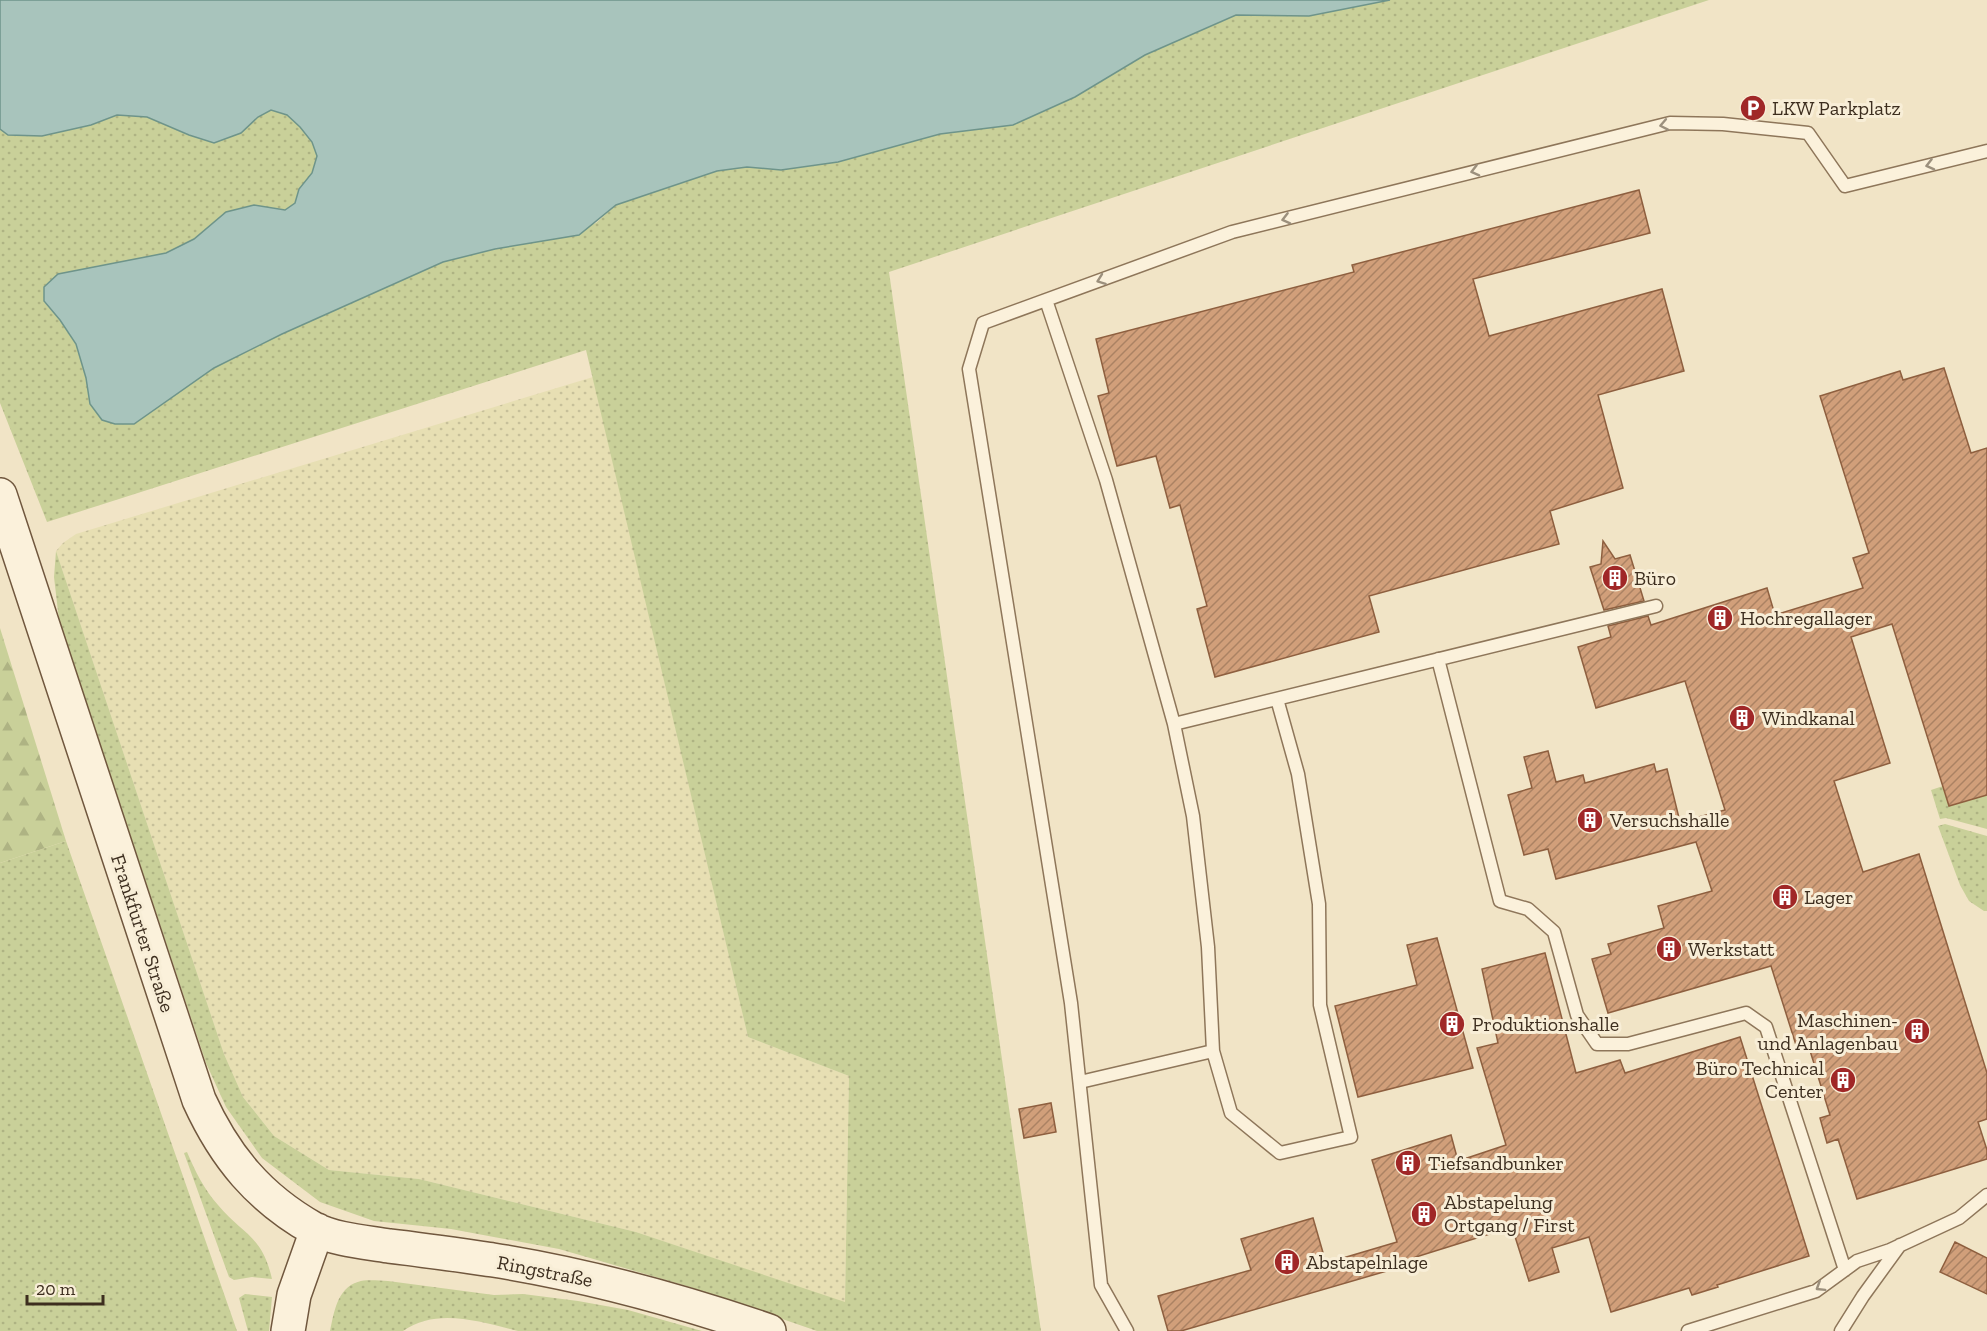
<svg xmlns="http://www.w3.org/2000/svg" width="1987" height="1331" font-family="'Zilla Slab',serif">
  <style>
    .farmland { fill: url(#farmland-dots) }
    .grass { fill: url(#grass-dots) }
    .forest { fill: url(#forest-firs) }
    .water { fill: #a8c4bc; stroke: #6e948a; stroke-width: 1.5 }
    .building { fill: url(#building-hatch); stroke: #8e5f3f; stroke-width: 1.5 }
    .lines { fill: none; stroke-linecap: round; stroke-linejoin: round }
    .lane-casing { stroke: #8e765a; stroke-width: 15 }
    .secondary-casing { stroke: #70573e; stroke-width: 36 }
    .lane { stroke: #fbf1db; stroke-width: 12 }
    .secondary { stroke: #fbf1db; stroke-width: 33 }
    .oneway { stroke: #9c907d }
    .labels { text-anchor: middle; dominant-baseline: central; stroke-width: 6; stroke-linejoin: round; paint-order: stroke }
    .poi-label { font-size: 20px; fill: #3d2e1f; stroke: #f8eed7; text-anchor: start }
    .street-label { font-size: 20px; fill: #3d2e1f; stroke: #f8eed7 }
  </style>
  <defs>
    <pattern id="farmland-dots" width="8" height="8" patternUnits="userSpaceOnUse" patternTransform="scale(1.5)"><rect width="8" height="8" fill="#e7dfb3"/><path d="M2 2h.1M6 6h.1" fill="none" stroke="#c7c09a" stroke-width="1.8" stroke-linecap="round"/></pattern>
    <pattern id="grass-dots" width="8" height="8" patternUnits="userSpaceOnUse" patternTransform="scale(1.5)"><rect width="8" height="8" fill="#c9d099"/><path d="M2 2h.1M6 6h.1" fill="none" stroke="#aeb383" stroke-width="1.8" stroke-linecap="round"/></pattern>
    <pattern id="forest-firs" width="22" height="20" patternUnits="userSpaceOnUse" patternTransform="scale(1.5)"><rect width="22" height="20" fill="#c9d099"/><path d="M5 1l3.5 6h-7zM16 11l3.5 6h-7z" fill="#aeb383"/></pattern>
    <pattern id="building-hatch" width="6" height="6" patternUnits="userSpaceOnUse" patternTransform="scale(1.5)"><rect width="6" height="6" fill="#d19f7a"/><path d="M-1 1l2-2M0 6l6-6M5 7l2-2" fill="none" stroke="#ab8263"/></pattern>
  </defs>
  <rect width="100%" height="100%" fill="#f1e4c6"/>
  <!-- farmland -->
  <path class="farmland" d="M593,377L748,1037L849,1076L845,1303L636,1232L419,1179L329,1170L274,1136L243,1097L224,1054L56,551L63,543L76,534Z"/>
  <!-- grass -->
  <path class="grass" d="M1390,0H1709L889,272L1041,1331H817L690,1287L559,1249L451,1229L374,1221L320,1202L262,1158L226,1107L206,1063L59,620L54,577L56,551L224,1054L243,1097L274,1136L329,1170L419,1179L636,1232L845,1302L849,1076L748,1037L586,350L47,522L0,403V129L8,135L42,136L91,125L117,115L147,117L189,135L241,133L258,117L271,110L287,115L300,127L312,142L317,156L312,173L299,189L295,203L285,210L254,205L226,212L194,239L166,253L130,261L96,266L44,302L60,320L76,344L86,378L91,404L102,420L134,424L214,368L282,334L443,262L596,223L616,205L717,171L747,167L781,170L838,162L940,134L1013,125L1075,97L1145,55L1236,15L1309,16Z
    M1943,786L1987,795V829L1946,818L1940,819L1931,790Z
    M1945,824L1987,836V911H1984L1969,901L1960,885L1938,826Z
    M66,841L237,1331H0V863Z
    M187,1152C195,1171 204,1189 218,1205C243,1235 262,1235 272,1279L252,1277L234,1280L229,1277L184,1153Z
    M388,1281L494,1295L523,1294L578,1301L628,1310L702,1331H518C481,1322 437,1307 403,1331H330C334,1313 337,1288 358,1282C366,1279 379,1281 388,1281Z
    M245,1294L272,1297L269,1331H248L239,1298Z"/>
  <!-- forest -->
  <path class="forest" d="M0,628L66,841L0,863Z"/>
  <!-- water -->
  <path class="water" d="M0,0H1390L1309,16L1236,15L1145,55L1075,97L1013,125L940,134L838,162L781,170L747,167L717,171L616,205L579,235L495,249L443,262L282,334L214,368L134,424H115L102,420L90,404L86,378L76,344L60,320L44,301V287L58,274L166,253L194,239L226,212L254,205L285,210L295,203L299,189L312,173L317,156L312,142L300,127L287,115L271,110L258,117L241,133L214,143L189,135L147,117L117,115L91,125L42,136L8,135L0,129Z"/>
  <!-- building -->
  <path class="building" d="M1639,190L1650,233L1473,279L1489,336L1662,289L1684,371L1598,395L1623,488L1550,511L1559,544L1369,596L1379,632L1215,677L1197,609L1207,606L1180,505L1170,508L1156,456L1117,466L1098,396L1109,393L1096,339L1354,272L1352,265Z
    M1944,368L1971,453L1987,448V795L1949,806L1892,624L1851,637L1890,763L1834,781L1863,872L1919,854L1987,1073V1119L1978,1122L1987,1150V1159L1857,1199L1838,1139L1827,1143L1820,1118L1830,1115L1807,1041L1796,1045L1771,966L1608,1013L1592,959L1611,954L1608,944L1664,928L1658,906L1712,891L1696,842L1556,879L1548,849L1524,855L1508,795L1532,788L1524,757L1548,751L1556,782L1583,775L1585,783L1654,764L1656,772L1667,769L1680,822L1725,810L1685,681L1596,708L1578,647L1611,637L1608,626L1648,616L1651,625L1767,588L1775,615L1863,588L1853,558L1869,553L1820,396L1900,371L1903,380Z
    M1603,541L1615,559L1630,555L1644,601L1604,610L1590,567L1601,564Z
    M1437,938L1473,1068L1358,1097L1335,1006L1417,985L1407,945Z
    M1545,953L1576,1073L1620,1060L1625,1073L1740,1037L1809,1256L1717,1285L1718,1287L1692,1295L1689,1288L1611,1312L1589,1237L1552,1248L1559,1272L1529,1281L1512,1227L1403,1261L1404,1266L1181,1331H1168L1158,1296L1251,1270L1241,1239L1313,1218L1326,1263L1397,1242L1372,1160L1451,1135L1458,1161L1506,1145L1477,1048L1498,1043L1482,969Z
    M1051,1103L1056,1132L1024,1138L1019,1109Z
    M1955,1242L1987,1258V1294L1940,1272Z"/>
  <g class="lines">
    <!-- lane casing -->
    <g class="lane-casing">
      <path id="lane" d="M1046,300L1106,480L1174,724L1656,606
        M1438,659L1500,901L1528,909L1554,932L1577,1015L1597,1044H1628L1746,1013L1766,1027L1845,1270
        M1174,724L1193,816L1208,947L1213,1051L1231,1113L1280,1153L1351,1137L1320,1005L1319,904L1298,774L1277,699
        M1080,1082L1213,1051
        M1127,1331L1101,1285L1071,1003L969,369L983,323L1232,232L1670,123L1723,124L1808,133L1845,186L1987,151
        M1688,1331L1816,1291L1857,1261L1890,1250L1959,1218L1987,1195
        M1841,1331L1863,1296L1900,1245"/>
    </g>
    <!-- secondary casing -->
    <g class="secondary-casing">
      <path id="secondary" d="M0,495L199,1100C225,1157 259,1198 314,1229C336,1240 365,1242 389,1246C424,1250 458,1255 493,1260C587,1275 679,1300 769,1331
        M288,1331L294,1295L317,1230"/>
    </g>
    <!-- lane -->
    <use href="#lane" class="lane"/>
    <!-- secondary -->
    <use href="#secondary" class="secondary"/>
  </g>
  <!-- one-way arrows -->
  <defs><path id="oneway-chevron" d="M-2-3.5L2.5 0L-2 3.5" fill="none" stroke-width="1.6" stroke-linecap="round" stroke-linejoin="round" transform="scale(1.5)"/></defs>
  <g class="oneway">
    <use href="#oneway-chevron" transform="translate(1664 125) rotate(169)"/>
    <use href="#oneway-chevron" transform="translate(1930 165) rotate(166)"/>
    <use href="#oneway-chevron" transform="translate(1475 171) rotate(166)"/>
    <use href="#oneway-chevron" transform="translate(1286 219) rotate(166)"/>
    <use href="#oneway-chevron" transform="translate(1101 280) rotate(160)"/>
    <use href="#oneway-chevron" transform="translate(1820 1287) rotate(148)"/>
  </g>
  <!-- icons -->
  <defs>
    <g id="parking-disc" transform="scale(1.35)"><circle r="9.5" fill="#a02727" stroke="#f8eed7"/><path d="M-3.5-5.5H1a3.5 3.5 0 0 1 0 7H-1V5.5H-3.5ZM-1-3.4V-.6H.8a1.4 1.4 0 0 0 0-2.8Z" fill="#fff"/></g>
    <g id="building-disc" transform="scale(1.35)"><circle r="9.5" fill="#a02727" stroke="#f8eed7"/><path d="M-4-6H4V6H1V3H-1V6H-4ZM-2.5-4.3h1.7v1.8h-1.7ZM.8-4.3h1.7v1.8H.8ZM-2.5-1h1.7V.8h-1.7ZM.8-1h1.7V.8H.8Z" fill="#fff"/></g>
  </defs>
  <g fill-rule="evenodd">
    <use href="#parking-disc" x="1753" y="108"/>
    <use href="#building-disc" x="1615" y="578"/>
    <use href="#building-disc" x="1720" y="618"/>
    <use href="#building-disc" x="1742" y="718"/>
    <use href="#building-disc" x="1590" y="820"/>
    <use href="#building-disc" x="1785" y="897"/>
    <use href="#building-disc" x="1669" y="949"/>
    <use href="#building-disc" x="1452" y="1024"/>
    <use href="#building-disc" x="1917" y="1031"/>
    <use href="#building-disc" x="1843" y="1080"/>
    <use href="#building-disc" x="1408" y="1163"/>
    <use href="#building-disc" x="1424" y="1214"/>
    <use href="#building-disc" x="1287" y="1262"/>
  </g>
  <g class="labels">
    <!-- poi labels -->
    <g class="poi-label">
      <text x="1772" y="108">LKW Parkplatz</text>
      <text x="1634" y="578">Büro</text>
      <text x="1740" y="618">Hochregallager</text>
      <text x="1762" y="718">Windkanal</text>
      <text x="1610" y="820">Versuchshalle</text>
      <text x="1804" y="897">Lager</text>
      <text x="1688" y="949">Werkstatt</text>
      <text x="1898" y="1020" text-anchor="end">Maschinen-<tspan x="1898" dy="23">und Anlagenbau</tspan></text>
      <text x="1472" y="1024">Produktionshalle</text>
      <text x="1824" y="1068" text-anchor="end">Büro Technical<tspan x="1824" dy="23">Center</tspan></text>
      <text x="1428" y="1163">Tiefsandbunker</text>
      <text x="1444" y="1202">Abstapelung<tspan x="1444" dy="23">Ortgang / First</tspan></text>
      <text x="1306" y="1262">Abstapelnlage</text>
    </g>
    <!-- street labels -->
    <g class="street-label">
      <text transform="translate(143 933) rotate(72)">Frankfurter Straße</text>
      <text transform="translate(545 1271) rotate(11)">Ringstraße</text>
    </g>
  </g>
  <!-- scale -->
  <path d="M27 1295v9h76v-9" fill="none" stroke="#3d2e1f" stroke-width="3"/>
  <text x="36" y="1295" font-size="18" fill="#3d2e1f" stroke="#f8eed7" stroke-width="4.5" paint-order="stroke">20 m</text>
</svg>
